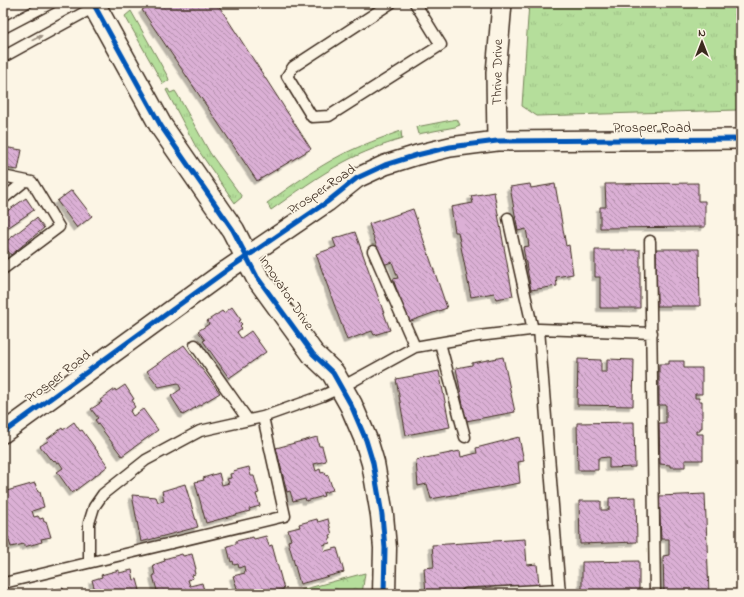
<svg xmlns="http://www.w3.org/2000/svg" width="744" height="597" font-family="'Indie Flower',sans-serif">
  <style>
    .grass { fill: url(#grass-tufts); stroke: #78845c }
    .forest { fill: url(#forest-crowns); stroke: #78845c }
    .building { fill: url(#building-back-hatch); stroke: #3b2a1e; filter: url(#shadow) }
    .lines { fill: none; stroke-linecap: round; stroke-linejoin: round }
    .service-casing { stroke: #3b2a1e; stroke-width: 13 }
    .minor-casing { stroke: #3b2a1e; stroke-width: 22 }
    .tertiary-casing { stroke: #3b2a1e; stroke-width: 25 }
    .service { stroke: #fcf5e5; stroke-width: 10 }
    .minor { stroke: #fcf5e5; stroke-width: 19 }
    .tertiary { stroke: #fcf5e5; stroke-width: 22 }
    .cycleway-casing { stroke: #fcf5e5; stroke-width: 8 }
    .cycleway { stroke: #0057b8; stroke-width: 5 }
    .oneway { fill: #9c9082 }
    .labels { text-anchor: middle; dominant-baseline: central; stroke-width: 3.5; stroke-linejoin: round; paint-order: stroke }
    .street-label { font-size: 14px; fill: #3b2a1e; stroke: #fcf5e5 }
  </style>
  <defs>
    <pattern id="grass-tufts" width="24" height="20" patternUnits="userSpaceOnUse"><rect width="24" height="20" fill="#b5de9b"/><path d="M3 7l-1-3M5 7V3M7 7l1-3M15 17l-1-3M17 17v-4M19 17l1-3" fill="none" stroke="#9dbf85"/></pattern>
    <pattern id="forest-crowns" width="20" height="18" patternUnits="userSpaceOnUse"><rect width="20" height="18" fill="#b5de9b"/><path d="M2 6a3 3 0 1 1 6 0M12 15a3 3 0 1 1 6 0" fill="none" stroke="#9dbf85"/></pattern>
    <pattern id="building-back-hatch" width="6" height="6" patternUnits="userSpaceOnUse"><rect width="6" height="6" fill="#dbb0d5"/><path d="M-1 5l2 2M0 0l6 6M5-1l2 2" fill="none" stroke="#b38fac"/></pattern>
    <filter id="shadow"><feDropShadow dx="-3.5" dy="3.5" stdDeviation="0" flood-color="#0004"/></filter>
  </defs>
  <rect width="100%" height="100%" fill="#fcf5e5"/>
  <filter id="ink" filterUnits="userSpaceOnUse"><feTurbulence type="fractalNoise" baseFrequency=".025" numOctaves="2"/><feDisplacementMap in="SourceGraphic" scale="8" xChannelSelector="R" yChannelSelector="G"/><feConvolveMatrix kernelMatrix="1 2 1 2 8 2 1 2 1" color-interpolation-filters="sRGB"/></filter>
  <g filter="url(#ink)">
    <!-- grass -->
    <path class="grass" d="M529,3H741V108L737,110L537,116L522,106Z
      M131,11L168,77L169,80L163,84L125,16Z
      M168,89L170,93L175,91L177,94L210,153L242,197L235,203L196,147L166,90Z
      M457,119L460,125L455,127L418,134L416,127Z
      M401,131L402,139C382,145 363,152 344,162C318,176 295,193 271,210L267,203C291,186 316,168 343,154C362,145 381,138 401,131Z"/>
    <!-- forest -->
    <path class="forest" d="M365,573L362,594H286Z"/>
    <!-- building -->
    <path class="building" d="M153,3H217L311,149L257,181L142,10Z
      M3,147L22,150L18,170L3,168Z
      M698,183V201H705V227L600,228V207H606L605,184Z
      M530,184L531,188L555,184L566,246L569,245L573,274L556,277L557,286L531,290L523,247L529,246L526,229L518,231L510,187Z
      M72,190L92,216L77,228L57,201Z
      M494,192L513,296L496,299L494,293L471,297L458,232H455L451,207L473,203L471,196Z
      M26,198L34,210L3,231V214Z
      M413,209L447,308L408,322L393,279L398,278L392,262L383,265L369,224Z
      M36,218L44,228L11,255L3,244Z
      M355,232L390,330L374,335L372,331L347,340L316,254L336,247L333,239Z
      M656,249H699L700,306H657Z
      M595,250H640V308H600V277H595Z
      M232,307L241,320L239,321L242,324L240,326L242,328L237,332L241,338L251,331L266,352L229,378L203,341L205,340L198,331L209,324L207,321L222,311L224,313Z
      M184,345L220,393L183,415L171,396L181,389L178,383L159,387L147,371Z
      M503,357L515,412L466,421L456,368L472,365V363Z
      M578,359L601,360V372H607V359L634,360L633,406L577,405Z
      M669,361H684V368H702V394H695V398H699V401H702V428H700V431H696V434H703V460H685V467H670V465L660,464L659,423H666V405H659V364H669Z
      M439,371L450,427L406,435L396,379Z
      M125,385L134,399L132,400L134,403L133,404L135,407L130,411L133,416L143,409L158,430L122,456L95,420L98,418L91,409L102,402L100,400L115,389L116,391Z
      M74,422L80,431L82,430L108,466L72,493L57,472L63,468L59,462L57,463L55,460L54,461L51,458L50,459L40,446L48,441L47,439L62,428L63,430Z
      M634,422L635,467L609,468V457L598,458V470H578L577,423Z
      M317,437L319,446H322L326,461L314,464L316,471L320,469L321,473L325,472L326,476L328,475L333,490L323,493L324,496L306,501L305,498L293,501L290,491L287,492L276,448Z
      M519,437L524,461L518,462L520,483L431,499L427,484L418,486L416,460L460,451L461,457L477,453L476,448Z
      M249,467L251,476H254L259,493L256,494L260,506L249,509L250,511L206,523L195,482L204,480L203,478L219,473L222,485L229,483L227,479L231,478L230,474L234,473L233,471Z
      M35,483L38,492H40L44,507L32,511L34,517L38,516L40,519L43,518L44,522L46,521L51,537L41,539L42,542L24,547V544L11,547L8,537L6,538L3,528V492Z
      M185,484L198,527L141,542L132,495L156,497L158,502L164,501L162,491Z
      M705,494L709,594H664L663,556L669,555V539H661L659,496Z
      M636,497L637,542L580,544L579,501H601V510H609V498Z
      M317,519L318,522L328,519L332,535H330L331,539H329L330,543L323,545L325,551L337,548L344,572L300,584L288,541L291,540L288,530L300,527L299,524Z
      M266,536L269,546L272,545L284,589L264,594H241L240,591H238L233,576L245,573L244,566L239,568L238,564L234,565L233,561L231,562L227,546L236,544V541L253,537L254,539Z
      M525,539L527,565L537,564L539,585L426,593L424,568L434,567L432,545Z
      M182,554L183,556L192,554L196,569L194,570L195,574L192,575L193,578L188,580L190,586L202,583L205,594H158L153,576L155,575L153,565L165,561L164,559Z
      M639,561V594H582V562Z
      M119,570V573L132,570L134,580L137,579L141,594H96L92,580L102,577L101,575Z
      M53,588V590L63,588L65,594H35V593Z"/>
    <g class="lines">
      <!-- service casing -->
      <g class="service-casing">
        <path id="service" d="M391,3L293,67L287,76L312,117L329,116L441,45L415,3
          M3,28L51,3
          M3,57L96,6
          M3,176L32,182L59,227L3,269
          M3,199L25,181
          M508,218L533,330
          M650,241L655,594
          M373,251L415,347
          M539,329L560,594
          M440,343L465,437
          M195,345L248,420
          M89,562V523L94,507L103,494L146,460L200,431L263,417
          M8,582L285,516L263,417L322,396L342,387L415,347L478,336L539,329L652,333
          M466,594L560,589"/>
      </g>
      <!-- minor casing -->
      <g class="minor-casing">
        <path id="minor" d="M497,141L496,73L502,3
          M3,433L227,270L327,202L357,178L385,165L417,155L450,147L497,141L741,139"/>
      </g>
      <!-- tertiary casing -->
      <g class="tertiary-casing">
        <path id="tertiary" d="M93,3L161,126L233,230L257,277L313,354L333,373L351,405L366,440L373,463L382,515L385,548L384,594"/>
      </g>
      <!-- service -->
      <use href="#service" class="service"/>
      <!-- minor -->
      <use href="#minor" class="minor"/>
      <!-- tertiary -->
      <use href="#tertiary" class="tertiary"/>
      <!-- cycleway casing -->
      <g class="cycleway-casing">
        <path id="cycleway" d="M93,3L161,126L233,230L257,277L313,354L333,373L351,405L366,440L373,463L382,515L385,548L384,594
          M3,433L227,270L327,202L357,178L385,165L417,155L450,147L497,141L741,139"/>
      </g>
      <!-- cycleway -->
      <use href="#cycleway" class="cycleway"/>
    </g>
    <!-- one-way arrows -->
    <defs><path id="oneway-solid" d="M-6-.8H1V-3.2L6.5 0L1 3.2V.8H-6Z"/></defs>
    <use class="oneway" href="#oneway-solid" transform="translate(37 38) rotate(-28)"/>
  </g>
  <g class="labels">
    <!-- street labels -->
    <g class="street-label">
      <text transform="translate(498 72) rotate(-89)">Thrive Drive</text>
      <text x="652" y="128">Prosper Road</text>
      <text transform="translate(322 190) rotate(-34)">Prosper Road</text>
      <text transform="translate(286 293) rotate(56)">Innovator Drive</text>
      <text transform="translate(58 377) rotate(-37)">Prosper Road</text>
    </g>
  </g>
  <!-- margin -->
  <rect width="744" height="597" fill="none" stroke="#fcf5e5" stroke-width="16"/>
  <rect x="8" y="8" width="728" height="581" fill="none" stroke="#3b2a1e" stroke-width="1.5" filter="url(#ink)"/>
  <!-- north arrow -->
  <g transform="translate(702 42)" stroke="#fcf5e5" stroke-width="3" paint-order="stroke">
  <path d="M0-3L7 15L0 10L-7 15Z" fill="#3b2a1e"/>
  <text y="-6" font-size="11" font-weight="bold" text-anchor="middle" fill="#3b2a1e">N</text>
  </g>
</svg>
